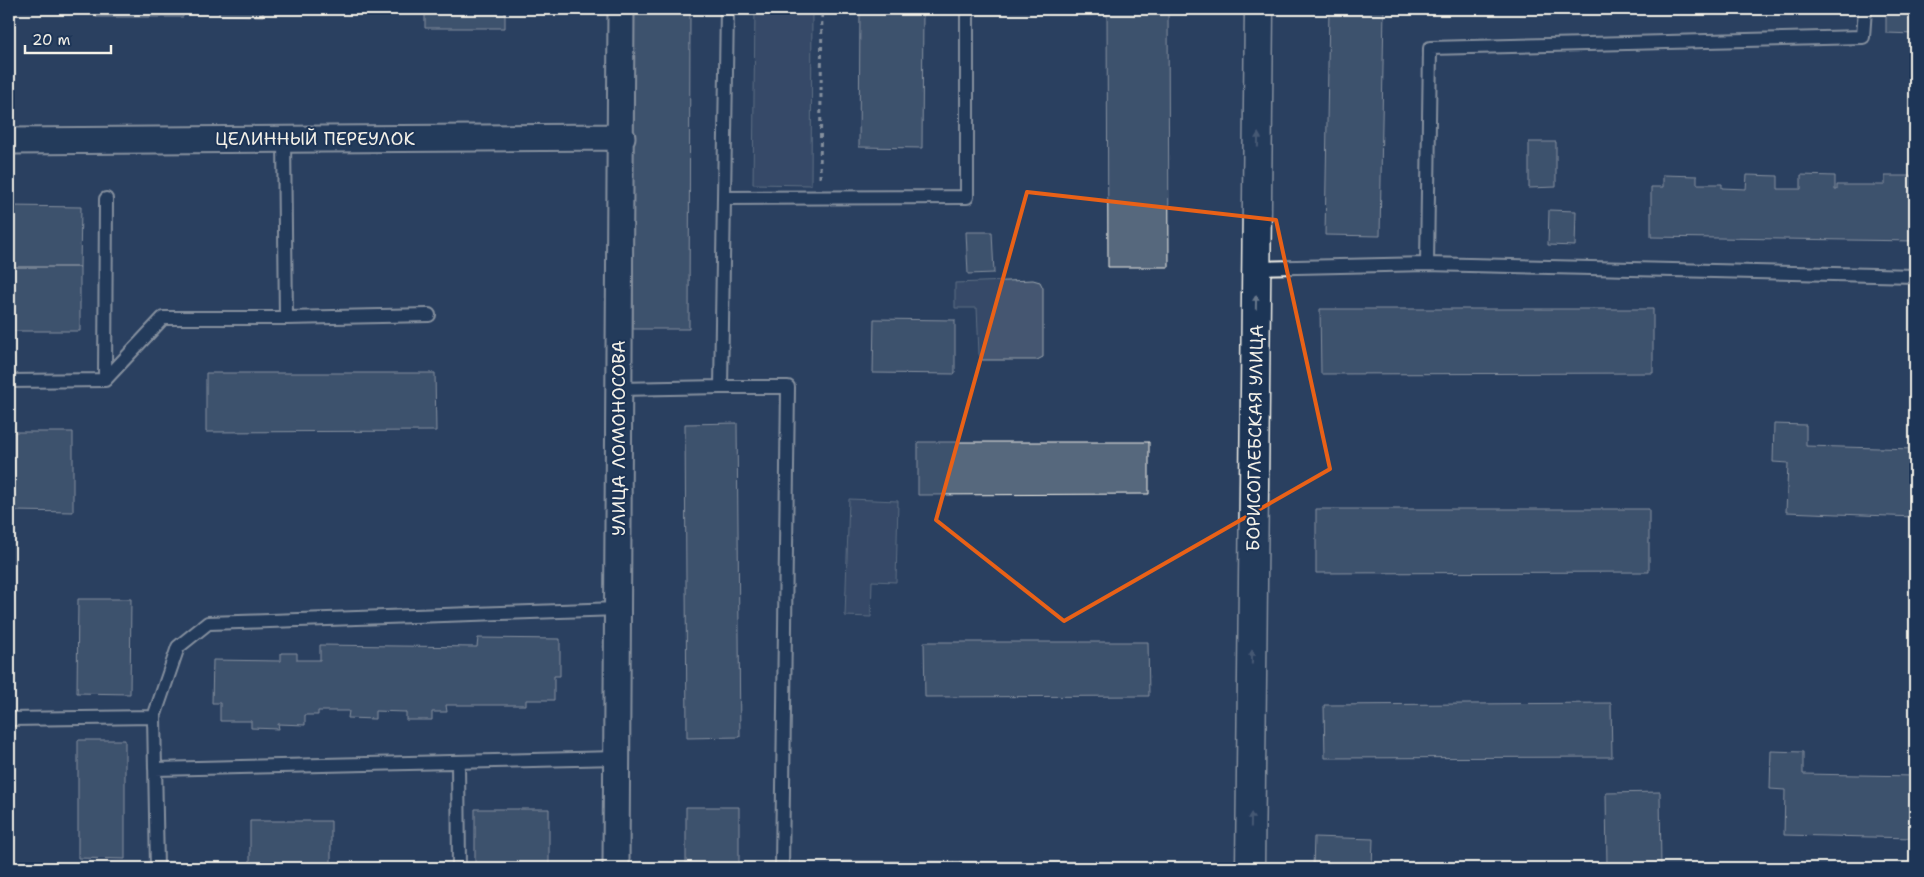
<svg xmlns="http://www.w3.org/2000/svg" width="1924" height="877" font-family="'Shantell Sans',sans-serif">
  <style>
    .green { fill: #445771; stroke: #9ca4ac }
    .building { fill: #56677d; stroke: #f4f1e8 }
    .lines { fill: none; stroke-linecap: round; stroke-linejoin: round }
    .lane-casing { stroke: #f4f1e8; stroke-width: 16 }
    .street-casing { stroke: #f4f1e8; stroke-width: 29 }
    .secondary-casing { stroke: #f4f1e8; stroke-width: 31 }
    .path { stroke: #f4f1e8; stroke-width: 3; stroke-dasharray: 4 4; stroke-linecap: butt }
    .lane { stroke: #1d3557; stroke-width: 12 }
    .street { stroke: #1d3557; stroke-width: 25 }
    .secondary { stroke: #1d3557; stroke-width: 28 }
    .oneway { fill: #68778a }
    .marked { fill: none; stroke: #e96117; stroke-width: 4; stroke-linejoin: round }
    .labels { text-anchor: middle; dominant-baseline: central; stroke-width: 4; stroke-linejoin: round; paint-order: stroke }
    .street-label { font-size: 18px; fill: #f4f1e8; stroke: #1d3557 }
  </style>
  <rect width="100%" height="100%" fill="#2a4060"/>
  <filter id="ink" filterUnits="userSpaceOnUse"><feTurbulence type="fractalNoise" baseFrequency=".02" numOctaves="2"/><feDisplacementMap in="SourceGraphic" scale="10" xChannelSelector="R" yChannelSelector="G"/><feConvolveMatrix kernelMatrix="1 2 1 2 8 2 1 2 1" color-interpolation-filters="sRGB"/></filter>
  <g filter="url(#ink)">
    <!-- green -->
    <path class="green" d="M755,9H812L811,185L753,184Z
      M1033,280L1040,282L1043,288V357L1037,360H982L979,354L977,308H955V283Z
      M849,499L898,501L896,582L872,581L871,617L845,616Z"/>
    <!-- building -->
    <path class="building" d="M97,9H183V17H96Z
      M219,9H263V16L219,15Z
      M425,9H505V28H425Z
      M634,9H690L689,329H633Z
      M860,9H923L922,148L859,147Z
      M1107,9H1168L1169,267H1108Z
      M1329,9H1384L1380,236L1325,235Z
      M1886,9H1915V34L1886,33Z
      M1529,142H1556V187L1529,188Z
      M1663,175L1697,176V184H1722V188L1746,189L1747,175L1778,176V189H1801V175L1835,176V190H1837V185H1885V176H1915V241L1651,237V187H1663Z
      M10,206L81,207L80,267H9Z
      M1549,210L1576,211L1575,246L1548,245Z
      M966,232H992L994,273L968,274Z
      M9,267H80V331H9Z
      M1320,309H1653V373L1321,374Z
      M874,319L955,320V374L873,373Z
      M206,373H435L436,431L206,432Z
      M737,423L740,737L687,738L685,424Z
      M1774,424L1806,425V446L1915,449V517L1786,512L1788,463L1773,462Z
      M14,432H73V512L14,511Z
      M918,442H1149V494L918,495Z
      M1316,509H1649V572L1316,573Z
      M78,599H131L130,694L77,693Z
      M478,638L560,639V676H554V700H526V705H446L447,712H432V720H406V712L375,711V719L348,718L349,711H318V715H305V725L278,724L279,729L251,728V721H220V703H212L213,660L281,661V653H297V660H320V645L477,647Z
      M924,642H1148L1149,696L925,697Z
      M1611,703L1612,757L1325,758L1324,705Z
      M78,740H125V859L78,858Z
      M1771,751L1803,752V774L1915,776V838L1784,835L1785,790L1770,789Z
      M1660,792L1661,868H1607L1606,793Z
      M686,807H739V868H686Z
      M475,809H549V868H475Z
      M250,821H331V868H250Z
      M1314,837L1373,839L1372,868H1313Z
      M842,861L1156,862V868H842Z"/>
    <g class="lines">
      <!-- lane casing -->
      <g class="lane-casing">
        <path id="lane" d="M284,139L286,318L429,315
          M724,198L967,197V9
          M1427,264L1430,48L1863,37L1865,9
          M1257,268L1427,264L1915,276
          M105,380L106,199
          M9,381L105,380L163,318H286
          M721,387H788L782,868
          M619,389L721,387L727,9
          M9,719L154,717V724
          M617,758L155,769L154,717L178,647L208,623L618,609
          M155,762L157,868
          M458,762L459,868"/>
      </g>
      <!-- street casing -->
      <g class="street-casing">
        <path id="street" d="M9,141L622,137
          M616,868L621,9"/>
      </g>
      <!-- secondary casing -->
      <g class="secondary-casing">
        <path id="secondary" d="M1250,868L1259,9"/>
      </g>
      <!-- path -->
      <path class="path" d="M820,178L822,9"/>
      <!-- lane -->
      <use href="#lane" class="lane"/>
      <!-- street -->
      <use href="#street" class="street"/>
      <!-- secondary -->
      <use href="#secondary" class="secondary"/>
    </g>
    <!-- one-way arrows -->
    <defs><path id="oneway-solid" d="M-6-.8H1V-3.2L6.5 0L1 3.2V.8H-6Z" transform="scale(1.25)"/></defs>
    <g class="oneway">
      <use href="#oneway-solid" transform="translate(1258 140) rotate(-89)"/>
      <use href="#oneway-solid" transform="translate(1256 302) rotate(-89)"/>
      <use href="#oneway-solid" transform="translate(1252 657) rotate(-89)"/>
      <use href="#oneway-solid" transform="translate(1251 820) rotate(-89)"/>
    </g>
  </g>
  <!-- marked area -->
  <path d="M0 0H1924V877H0ZM1027,192L1276,220L1330,469L1064,621L936,520Z" fill="#2a4060" fill-opacity=".55" fill-rule="evenodd"/>
  <path class="marked" d="M1027,192L1276,220L1330,469L1064,621L936,520Z"/>
  <g class="labels">
    <!-- street labels -->
    <g class="street-label">
      <text x="315" y="139">ЦЕЛИННЫЙ ПЕРЕУЛОК</text>
      <text transform="translate(619 438) rotate(-90)">УЛИЦА ЛОМОНОСОВА</text>
      <text transform="translate(1255 438) rotate(-89)">БОРИСОГЛЕБСКАЯ УЛИЦА</text>
    </g>
  </g>
  <!-- margin -->
  <rect width="1924" height="877" fill="none" stroke="#1d3557" stroke-width="30"/>
  <rect x="15" y="15" width="1894" height="847" fill="none" stroke="#f4f1e8" stroke-width="2" filter="url(#ink)"/>
  <!-- scale -->
  <path d="M25 45v8h86v-8" fill="none" stroke="#f4f1e8" stroke-width="2.5"/>
  <text x="32" y="45" font-size="15" fill="#f4f1e8" stroke="#1d3557" stroke-width="4" paint-order="stroke">20 m</text>
</svg>
